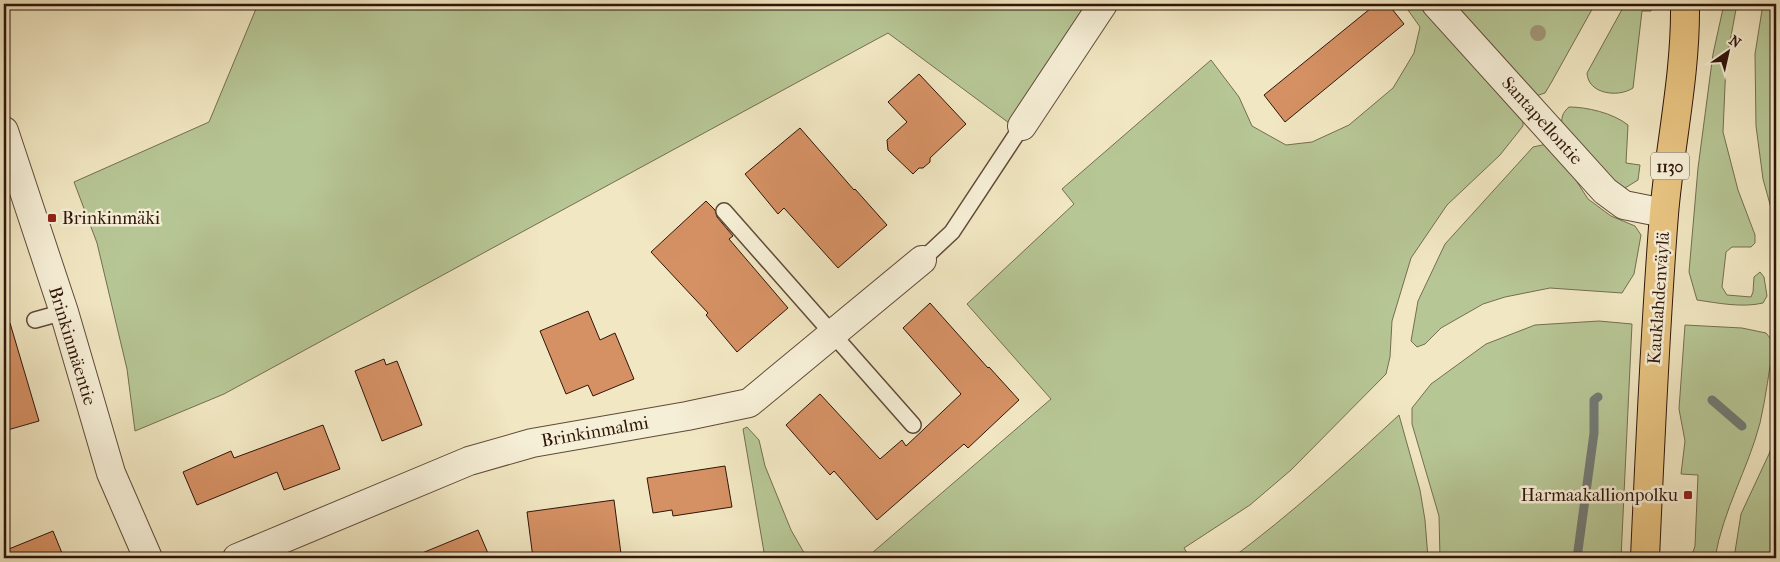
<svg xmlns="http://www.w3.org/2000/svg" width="1780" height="562" font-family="'IM FELL French Canon',serif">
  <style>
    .green { fill: #b7c695; stroke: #746e50 }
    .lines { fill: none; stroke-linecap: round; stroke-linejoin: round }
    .stream { stroke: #727a75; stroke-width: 9 }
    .building { fill: #d59164; stroke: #30150a }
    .service-casing { stroke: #604a38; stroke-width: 18 }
    .minor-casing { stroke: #604a38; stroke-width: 30 }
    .tertiary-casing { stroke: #604a38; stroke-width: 30 }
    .primary-casing { stroke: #30150a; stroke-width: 30 }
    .service { stroke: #f6efd7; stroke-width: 15 }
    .minor { stroke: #f6efd7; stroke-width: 28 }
    .tertiary { stroke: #f6efd7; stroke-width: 28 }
    .primary { stroke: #e8c481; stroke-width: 28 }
    .tree { fill: #a19678 }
    .poi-dot { fill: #8f2418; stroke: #f6efd7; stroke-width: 2 }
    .labels { text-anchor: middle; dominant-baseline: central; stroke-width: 5; stroke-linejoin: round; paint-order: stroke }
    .shield { fill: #f6efd7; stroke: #6b5648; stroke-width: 1 }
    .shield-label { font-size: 16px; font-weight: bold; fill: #30150a }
    .street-label { font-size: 18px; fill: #30150a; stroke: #f6efd7 }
    .poi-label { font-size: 18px; fill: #30150a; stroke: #f6efd7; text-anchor: start }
  </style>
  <rect width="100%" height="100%" fill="#f1e7c2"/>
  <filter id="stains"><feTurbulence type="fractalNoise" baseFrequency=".004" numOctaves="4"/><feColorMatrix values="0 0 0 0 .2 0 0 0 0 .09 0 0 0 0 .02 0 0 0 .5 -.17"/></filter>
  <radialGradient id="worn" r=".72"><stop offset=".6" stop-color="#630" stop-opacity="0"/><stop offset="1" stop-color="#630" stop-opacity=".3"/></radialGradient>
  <!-- green -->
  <path class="green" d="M258,4H1094L1009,123L888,33L224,394L135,431L127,369L97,243L74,182L209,122Z
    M1443,4H1595L1551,83L1545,93L1536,96Z
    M1625,4H1652L1651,11H1642L1633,88C1618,98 1588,94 1587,73Z
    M1724,4H1737L1726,63L1723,132L1738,190L1755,235V243L1751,247H1732L1726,252L1722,287L1727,295L1751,297L1753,292L1754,277L1760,272L1764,277L1767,296L1763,303C1742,308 1718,303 1697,300L1689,272L1698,168L1713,54Z
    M1763,4H1776V226L1763,179L1756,126L1755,54Z
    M1421,7L1438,19L1523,114V126L1500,155L1447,205L1411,258L1392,321L1390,357L1386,374L1291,470L1250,505L1184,548L1190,558H830L872,553L1051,399L967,304L1074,204L1062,189L1211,60L1239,97L1252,126L1286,145L1312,142L1349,125L1393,88L1414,53L1420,27L1408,10Z
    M1569,107C1587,107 1613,113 1628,125L1626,163L1640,165L1638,180L1625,188L1614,186L1562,127C1561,118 1562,113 1569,107Z
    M1547,144L1570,171L1588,199L1611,216L1635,226L1641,235L1634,274L1622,293L1550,288L1505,297L1483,304L1441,328L1425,344L1417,347L1411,341L1418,301L1445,244L1533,147Z
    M1599,321L1632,324L1621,558H1440L1439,516L1412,424V408L1431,384L1486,344L1535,325Z
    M1685,325L1742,328L1766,333L1774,343C1769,370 1766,397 1760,423C1748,469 1723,510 1715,558H1691L1695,546L1698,475L1681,474L1685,441L1679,409Z
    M1399,415L1420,490L1425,520L1428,558H1232C1291,514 1345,465 1399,415Z
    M747,427L759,440L765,466L791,530L807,558H765L743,429Z
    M1776,434V558H1734L1741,514L1769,454Z"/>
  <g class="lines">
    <!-- stream -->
    <path class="stream" d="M1712,400L1742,426
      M1577,558L1594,433V400L1598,397"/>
  </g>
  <!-- building -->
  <path class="building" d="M1376,4H1388L1404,24L1285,122L1264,95Z
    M919,74L966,124L930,158V162L923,168H919L913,174L888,150L887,140L907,122L888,102Z
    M800,128L854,190L855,189L887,225L838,268L784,208L778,214L745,174Z
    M706,201L715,210L717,217L733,236L729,239L788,308L737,352L706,315L708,313L651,252Z
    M930,303L988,368L989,367L1019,400L968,448L964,444L877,520L834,471L830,475L786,425L820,394L880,459L902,440L906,446L961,394L903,328Z
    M588,311L600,340L615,333L634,379L593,396L588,385L566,394L540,331Z
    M10,323L39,421L4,431V324Z
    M384,359L386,365L397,361L422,425L382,441L355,371Z
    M323,425L340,469L284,490L277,472L197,505L183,472L231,451L234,458Z
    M725,466L732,507L673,516L672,510L653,513L647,478Z
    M614,500L621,554L590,558H533L527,512Z
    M478,530L490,558H410Z
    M53,531L64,558H4V551Z"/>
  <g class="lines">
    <!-- service casing -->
    <g class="service-casing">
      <path id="service" d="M724,211L913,425
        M922,260L952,232L1022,126
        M35,320L64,312"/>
    </g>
    <!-- minor casing -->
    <g class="minor-casing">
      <path id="minor" d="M1436,4L1605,191L1624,205L1664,213
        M1022,126L1103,4
        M237,558L469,461L532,443L687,416L749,403L922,260"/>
    </g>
    <!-- tertiary casing -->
    <g class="tertiary-casing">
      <path id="tertiary" d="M4,131L64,312L111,473L148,558"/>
    </g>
    <!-- primary casing -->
    <g class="primary-casing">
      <path id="primary" d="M1645,558C1650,444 1655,329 1664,214C1670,144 1686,75 1685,4"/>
    </g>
    <!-- service -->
    <use href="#service" class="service"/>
    <!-- minor -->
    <use href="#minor" class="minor"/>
    <!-- tertiary -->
    <use href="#tertiary" class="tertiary"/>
    <!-- primary -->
    <use href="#primary" class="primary"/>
  </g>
  <!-- trees -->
  <circle class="tree" cx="1538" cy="33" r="8"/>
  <!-- markers -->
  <g class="poi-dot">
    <rect x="47" y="213" width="10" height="10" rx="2.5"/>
    <rect x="1683" y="490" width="10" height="10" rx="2.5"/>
  </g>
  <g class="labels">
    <!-- shield labels -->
    <rect class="shield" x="1651" y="152.5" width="38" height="27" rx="4"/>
    <g class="shield-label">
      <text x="1670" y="166">1130</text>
    </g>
    <!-- street labels -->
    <g class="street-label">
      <text transform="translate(1542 121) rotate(48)">Santapellontie</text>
      <text transform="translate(1659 298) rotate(-86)">Kauklahdenväylä</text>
      <text transform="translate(72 346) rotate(73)">Brinkinmäentie</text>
      <text transform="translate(595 432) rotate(-10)">Brinkinmalmi</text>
    </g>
    <!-- poi labels -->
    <g class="poi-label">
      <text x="62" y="218">Brinkinmäki</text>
      <text x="1678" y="495" text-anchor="end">Harmaakallionpolku</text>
    </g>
  </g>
  <!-- margin -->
  <rect width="1780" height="562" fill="none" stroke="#f1e7c2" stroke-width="20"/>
  <rect x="5" y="5" width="1770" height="552" fill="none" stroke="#30150a" stroke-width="2.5"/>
  <rect x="10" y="10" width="1760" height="542" fill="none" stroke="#30150a"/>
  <!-- north arrow -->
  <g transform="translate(1728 52) rotate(34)" stroke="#f6efd7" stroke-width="4" paint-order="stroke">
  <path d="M0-4L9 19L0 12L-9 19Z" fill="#30150a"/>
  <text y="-8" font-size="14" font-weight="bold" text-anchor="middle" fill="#30150a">N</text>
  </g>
  <rect width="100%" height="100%" filter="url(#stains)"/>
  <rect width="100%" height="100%" fill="url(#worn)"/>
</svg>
